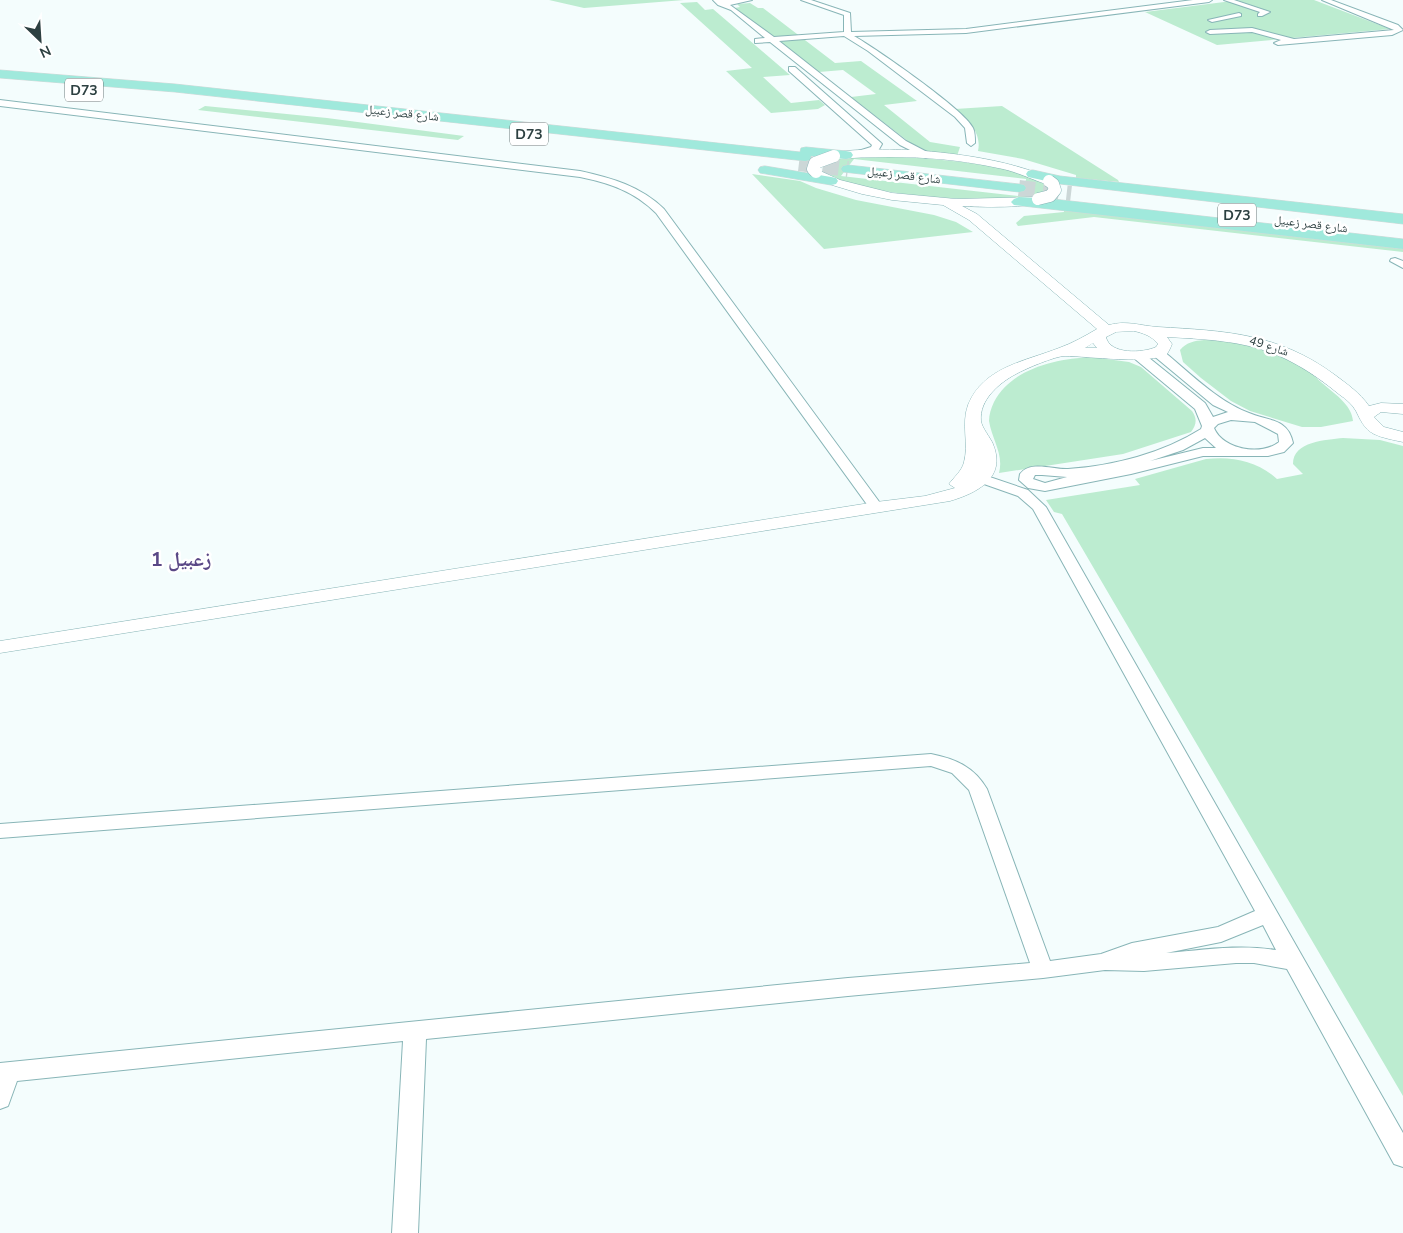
<svg xmlns="http://www.w3.org/2000/svg" width="1403" height="1233" font-family="'Nunito Sans','Noto Naskh Arabic',sans-serif">
  <style>
    .green { fill: #bcecd0; fill-rule: evenodd }
    .lines { fill: none; stroke-linecap: round; stroke-linejoin: round }
    .primary-tunnel { stroke: #ccd7d7; stroke-width: 16; stroke-dasharray: 16 8; stroke-linecap: butt }
    .minor-casing { stroke: #88b5b7; stroke-width: 2 }
    .tertiary-casing { stroke: #88b5b7; stroke-width: 1 }
    .primary-casing { stroke: #d5d9d9; stroke-width: 1 }
    .minor { fill: #fff; fill-rule: evenodd }
    .tertiary { fill: #fff; fill-rule: evenodd }
    .primary { fill: #a0e9dc; fill-rule: evenodd }
    .tertiary-bridge-casing { stroke: #88b5b7; stroke-width: 13; stroke-linecap: butt }
    .tertiary-bridge { stroke: #fff; stroke-width: 12 }
    .labels { text-anchor: middle; dominant-baseline: central; stroke-width: 5; stroke-linejoin: round; paint-order: stroke }
    .far-street-label { font-size: 12px; fill: #2d4041; stroke: #fff }
    .shield { fill: #fff; stroke: #6c797a; stroke-width: 1 }
    .shield-label { font-size: 14px; font-weight: bold; fill: #2d4041 }
    .district-label { font-size: 20px; font-weight: bold; fill: #5a4886; stroke: #fff }
  </style>
  <rect width="100%" height="100%" fill="#f4fdfd"/>
  <!-- green -->
  <path class="green" d="M549,0H684L584,8Z
    M1240,0H1314L1390,29L1217,45L1145,12Z
    M697,2L705,10L713,9L790,75L763,77L791,103L819,100L825,105L818,109L771,113L726,71L752,68L680,3Z
    M750,3L758,8H763L835,63L861,61L917,101L884,105L930,142L960,147L957,156L935,154L918,149L851,97L876,94L843,70L819,72L735,8L740,7L737,4Z
    M205,106L327,118L464,136L458,140L198,110Z
    M1002,106L1118,180L1119,182L1076,178V175L1023,159L978,151C982,133 968,120 955,109Z
    M881,156C911,157 1034,163 1048,189L1047,191C1040,195 1033,198 1025,199C993,202 837,197 823,167L838,159ZM854,159L1026,179V180L1018,196L841,176Z
    M752,174L800,181L816,188L856,200L934,215L956,222L973,232L824,249Z
    M1064,210L1403,249V252L1094,217L1018,226L1016,223L1024,216L1064,212Z
    M1204,340C1235,340 1268,347 1295,362C1307,368 1318,380 1328,388C1339,397 1352,407 1353,421L1321,427H1302L1250,411L1231,401L1201,378L1183,362L1180,350C1187,342 1194,341 1204,340Z
    M1091,357L1129,362L1141,367L1192,411C1197,418 1197,424 1191,432L1123,454L999,473C1004,454 992,440 989,421C989,415 991,408 994,402C1012,368 1056,359 1091,357Z
    M1343,438L1380,440L1403,446V1096L1062,514L1054,512L1046,500L1140,485L1135,479L1206,459C1233,456 1257,461 1277,479L1303,474L1293,464C1293,441 1326,440 1343,438Z"/>
  <g class="lines">
    <!-- primary-tunnel -->
    <path class="primary-tunnel" d="M799,163L848,169
      M1019,188L1071,194"/>
    <!-- minor casing -->
    <g class="minor-casing">
      <path id="minor" d="M713,0H752L730,5L774,37L844,32V15L801,0H811L850,13L851,32L966,29L1193,0H1212L1209,2L966,33L854,36C875,48 965,110 973,128C975,132 975,138 975,143L971,146L967,143L965,128L955,117L868,51L844,36L779,41L906,141L929,153V157L926,158L900,145L770,42L755,43V39L765,38L731,10L718,5Z
        M1224,0H1234L1270,12L1262,16H1258V14L1260,12Z
        M1322,0H1331L1398,25L1403,30L1392,35L1278,45L1274,43L1281,40L1252,32L1210,34L1206,32L1210,30L1252,28L1294,39L1394,30Z
        M1239,13L1241,14V16L1212,22L1208,20Z
        M789,67H795L880,142L882,144L878,151L855,156V152L871,147L872,145L789,71Z
        M0,100L580,171C612,178 640,186 664,209L883,507L881,510H871L656,213C635,192 610,183 580,177L0,106Z
        M1395,258L1403,261V268L1390,261L1391,259Z
        M1158,349L1162,350C1189,372 1217,401 1249,413C1268,421 1288,418 1293,443L1284,452L1268,456H1203L1131,474L1045,491L1028,488L1019,480L1020,474C1030,460 1054,470 1068,469C1113,466 1163,453 1201,429L1202,426L1195,409L1135,359L1133,356L1135,353H1143L1205,403L1213,417L1228,412L1213,405L1154,356L1152,353ZM1231,420L1255,422L1278,434L1279,442C1262,456 1223,450 1214,428L1218,424ZM1205,438L1216,448H1203L1150,461L1183,450ZM1042,475L1067,477L1045,483L1033,479L1035,475Z
        M969,470L1028,490L1046,507L1403,1133V1167L1394,1164L1287,969L1254,963H1236L1144,971L1105,970L1043,978L848,996L426,1039L418,1233H392L403,1041L17,1081L8,1106L0,1109V1063L848,978L1030,963L969,790L952,773L931,766L0,838V824L931,754C956,759 974,767 987,789L1050,961L1101,954L1132,943L1218,927L1255,911L1033,509L1018,496L964,477L962,474L964,471ZM1263,925L1276,950C1239,944 1203,950 1166,953L1221,942Z"/>
    </g>
    <!-- tertiary casing -->
    <g class="tertiary-casing">
      <path id="tertiary" d="M914,150C962,154 1008,160 1053,179L1055,181L1049,185C1032,180 1016,171 998,168C944,156 889,155 834,159L828,156C837,147 899,150 914,150Z
        M816,169L840,180L892,193L956,199L1041,197L1043,200C1035,209 976,207 962,206L977,214L1109,325C1127,320 1141,326 1158,327C1226,331 1278,333 1335,375C1347,384 1360,393 1369,406L1381,403L1403,404V414L1381,412L1374,417L1384,427L1403,432V442C1394,440 1382,438 1374,434C1364,429 1360,419 1356,411C1352,404 1346,399 1340,395C1279,345 1243,341 1167,337L1172,344C1171,347 1169,351 1167,354C1151,365 1087,356 1065,356C1055,356 1025,369 1016,374C999,383 979,400 981,421C982,428 990,437 993,444C1007,478 977,493 950,501L0,653V641L876,502L925,496L955,488L949,484C954,477 962,471 964,462C969,444 961,424 968,405C983,367 1026,361 1059,348C1073,343 1085,336 1097,329L969,220L943,205L892,200L862,194L832,185L812,174L810,172ZM1134,331C1143,333 1152,336 1158,344L1156,347C1143,353 1110,355 1106,337L1116,332ZM1093,343L1097,348H1085Z"/>
    </g>
    <!-- primary casing -->
    <g class="primary-casing">
      <path id="primary" d="M0,70L175,84L800,152L801,148L806,147L846,151L851,152L853,155L851,158L846,159L811,156L810,160L805,161L175,92L0,78Z
        M848,165L1019,184L1024,185L1026,188L1024,191L1019,192L843,172L841,169L843,166Z
        M765,166L831,177L836,178L838,181L836,184L831,185L760,173L758,170L760,167Z
        M1033,170L1060,176L1403,214V224L1060,184L1028,177L1026,174L1028,171Z
        M1019,197L1053,199L1403,239V249L1014,205L1011,202L1014,199Z"/>
    </g>
    <!-- minor -->
    <use href="#minor" class="minor"/>
    <!-- tertiary -->
    <use href="#tertiary" class="tertiary"/>
    <!-- primary -->
    <use href="#primary" class="primary"/>
    <!-- tertiary-bridge casing -->
    <g class="tertiary-bridge-casing">
      <path id="tertiary-bridge" d="M816,172L813,169L815,163L834,156
        M1038,199L1050,196L1055,190L1053,184L1049,181"/>
    </g>
    <!-- tertiary-bridge -->
    <use href="#tertiary-bridge" class="tertiary-bridge"/>
  </g>
  <g class="labels">
    <!-- far-street labels -->
    <g class="far-street-label">
      <text transform="translate(402 113) rotate(6)">شارع قصر زعبيل</text>
      <text transform="translate(904 175) rotate(7)">شارع قصر زعبيل</text>
      <text transform="translate(1311 224) rotate(7)">شارع قصر زعبيل</text>
      <text transform="translate(1269 346) rotate(18)">شارع 49</text>
    </g>
    <!-- shield labels -->
    <g class="shield">
      <rect x="65" y="78.5" width="38" height="23" rx="4"/>
      <rect x="510" y="122.5" width="38" height="23" rx="4"/>
      <rect x="1218" y="203.5" width="38" height="23" rx="4"/>
    </g>
    <g class="shield-label">
      <text x="84" y="90">D73</text>
      <text x="529" y="134">D73</text>
      <text x="1237" y="215">D73</text>
    </g>
    <!-- district labels -->
    <g class="district-label">
      <text x="181" y="559">زعبيل 1</text>
    </g>
  </g>
  <!-- north arrow -->
  <g transform="translate(40 40) rotate(155)" stroke="#ffffff" stroke-width="4" paint-order="stroke">
  <path d="M0-4L9 19L0 12L-9 19Z" fill="#2d4041"/>
  <text y="-8" font-size="14" font-weight="bold" text-anchor="middle" fill="#2d4041">N</text>
  </g>
</svg>
